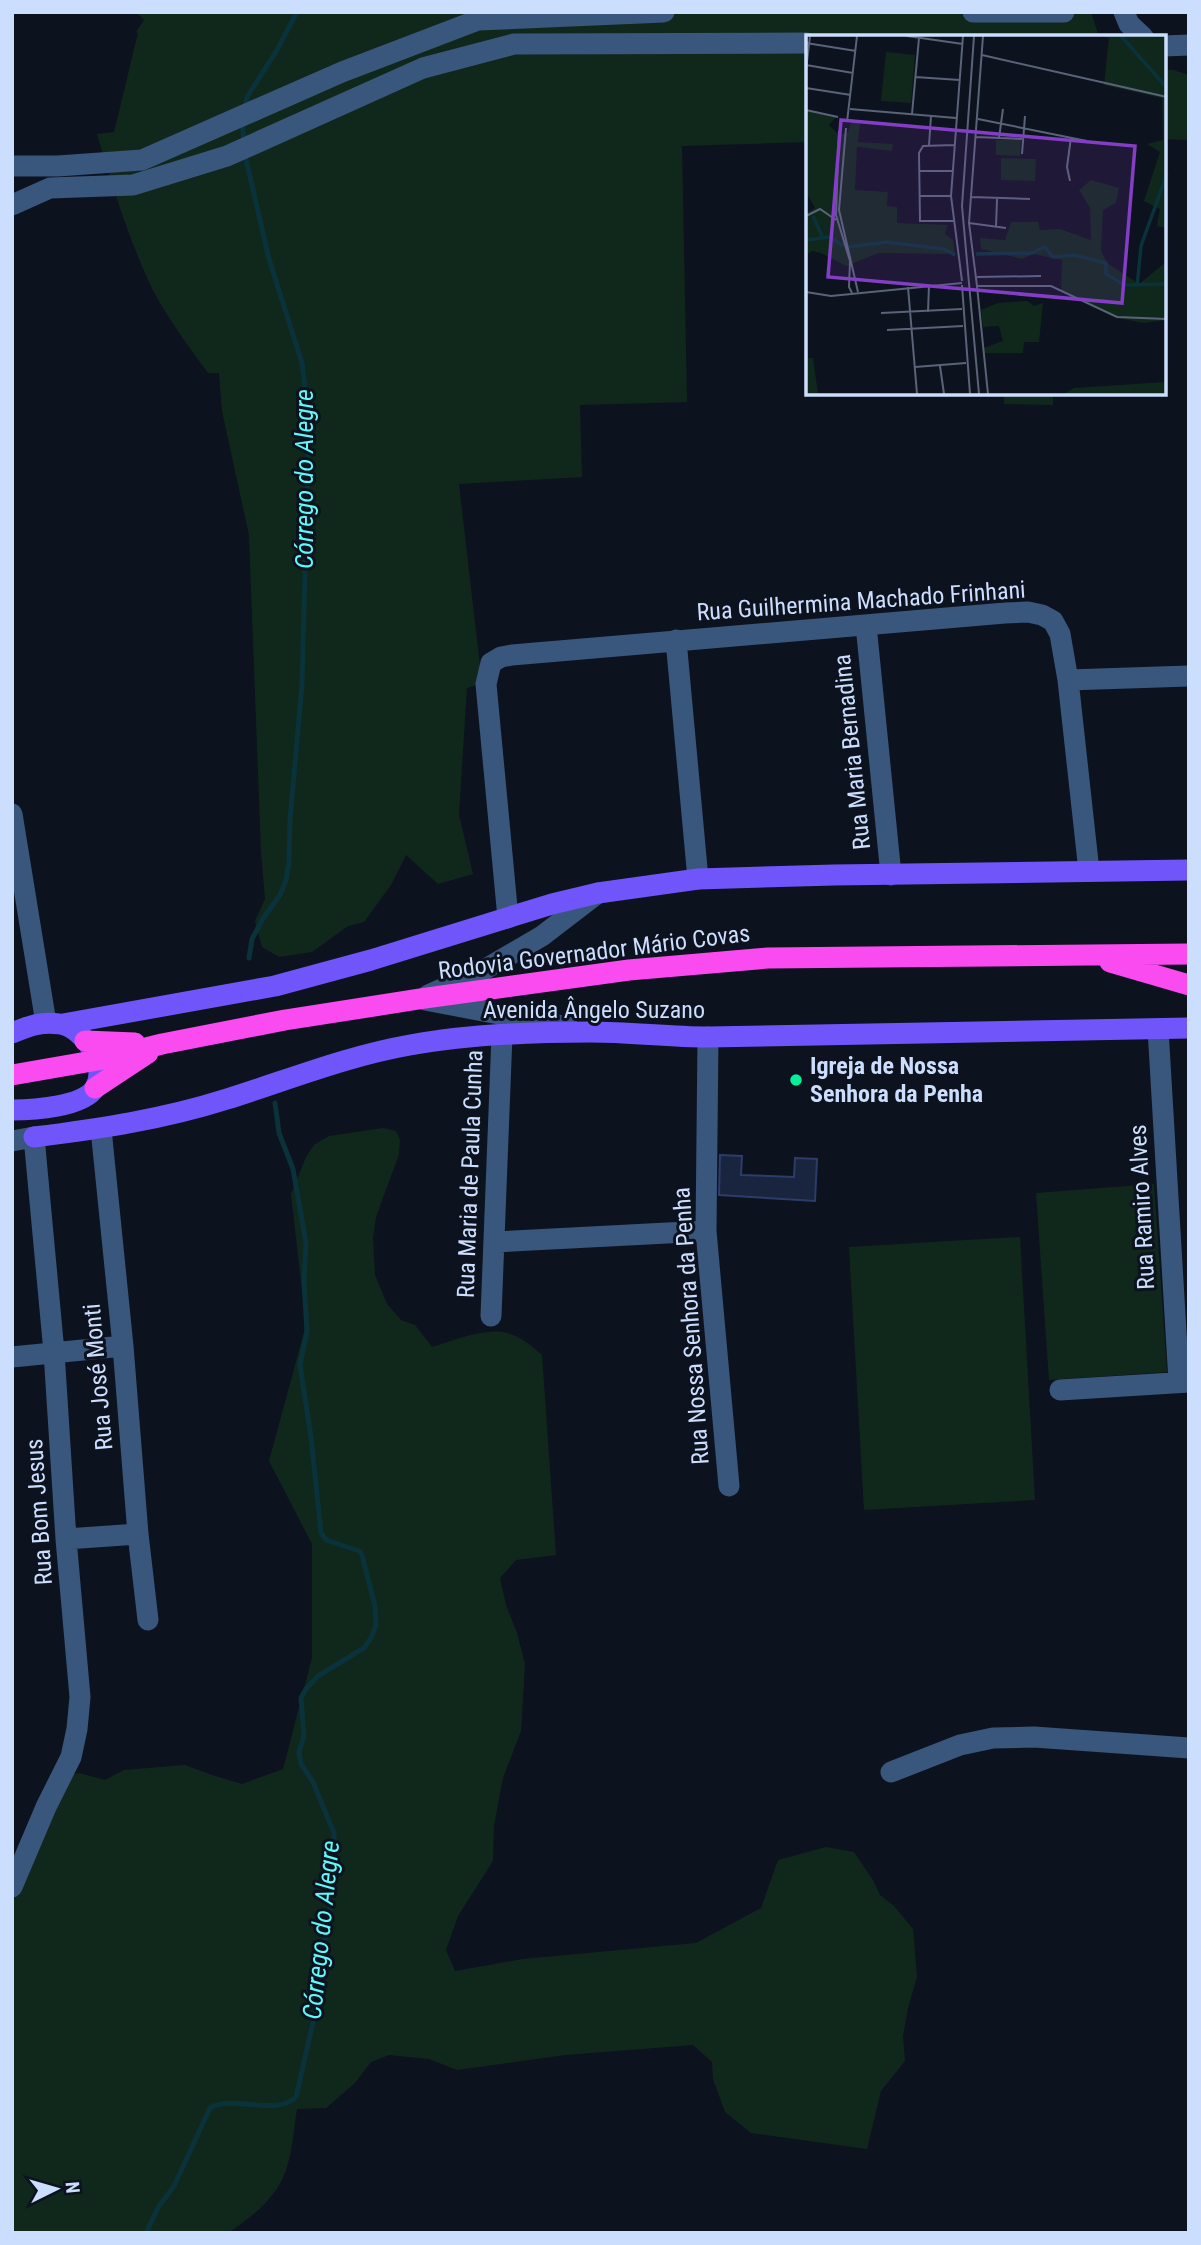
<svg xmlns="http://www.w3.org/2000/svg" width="1201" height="2245" font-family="'Roboto Condensed',sans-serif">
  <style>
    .green { fill: #10281c }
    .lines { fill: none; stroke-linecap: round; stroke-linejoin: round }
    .stream { stroke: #0a323a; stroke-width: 5 }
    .building { fill: #19243f; stroke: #2c3d6a; stroke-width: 2 }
    .minor { stroke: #39567c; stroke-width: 21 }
    .major { stroke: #7056fa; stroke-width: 21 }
    .highway { stroke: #fa4bf1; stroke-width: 21 }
    .poi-dot { fill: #07ef99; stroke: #0d121f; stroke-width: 2.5 }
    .labels { text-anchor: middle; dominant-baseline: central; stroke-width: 6; stroke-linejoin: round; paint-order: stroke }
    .street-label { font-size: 24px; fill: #ccdefe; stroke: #0d121f }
    .poi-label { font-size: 24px; font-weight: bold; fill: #ccdefe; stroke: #0d121f; text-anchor: start }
    .water-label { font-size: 26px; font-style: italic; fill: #5dfaf9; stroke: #0d121f }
    .inset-river { fill: none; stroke: #0a323a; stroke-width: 3.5 }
    .inset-road { fill: none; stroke: #596478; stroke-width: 2 }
    .view { fill: #833ec5; fill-opacity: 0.15; stroke: #833ec5; stroke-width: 3.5 }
    .inset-edge { fill: none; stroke: #ccdefe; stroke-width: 3.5 }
  </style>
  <rect width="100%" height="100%" fill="#0d121f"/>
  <!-- green -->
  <path class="green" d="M136,12H1091L1099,37H807V142L682,146L687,402L580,405L582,477L459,484L482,683L467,688L459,815L473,874L438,884L406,855L391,885L364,922L348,926L312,952L279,957L262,947L255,921L265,899L261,851L249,535L222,411L219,373H208C189,347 163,312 149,282C127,234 112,184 97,134L114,132L138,33L136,32L144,20Z
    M1164,70H1173L1189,75V140L1164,139Z
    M1004,394H1053V405L1004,404Z
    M383,1128L396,1131L400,1140L399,1154L376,1217L373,1237L375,1275L387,1304L401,1320L415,1325L432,1347C453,1341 480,1329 503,1332C518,1335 531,1345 542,1355L556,1555L516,1560L500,1578L506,1605L517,1633L525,1664L521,1731L503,1778L494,1826L493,1861L458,1916L446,1950L455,1971L523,1959L696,1943L761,1908L778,1860L826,1847L854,1852L873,1880L880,1895L894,1906L913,1929L917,1977L908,2008L903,2036L905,2061L881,2091L867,2149L751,2133L725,2112L713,2079L712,2062L693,2045L565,2055L457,2070L429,2059L389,2055L371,2062L355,2083L326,2108L297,2109C294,2127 293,2146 288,2163C281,2194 254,2216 228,2233H12V1895L55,1777L79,1773L105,1780L124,1770L185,1765L212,1775L242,1784L283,1769L312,1658V1544L269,1461L306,1325L291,1194L306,1157L314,1145L329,1136Z
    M1154,1184L1167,1372L1049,1380L1036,1193Z
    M1020,1237L1035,1500L864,1510L849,1247Z"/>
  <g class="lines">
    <!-- stream -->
    <path class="stream" d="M245,107L247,97L277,50L297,12
      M242,120L244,142
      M245,155L269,259L302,363L309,422L302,684L290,820L289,862L286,880L280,895L264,917L252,939L249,958
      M146,2233L159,2206L174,2186L210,2108C233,2094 276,2117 296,2097L320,1992L323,1949L330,1911L334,1852V1833L313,1782L301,1764L299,1752L304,1736L301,1698L306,1689L318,1676L364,1648L371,1638L376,1625L375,1606L362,1555L359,1551L326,1540L321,1533L311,1437L300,1365L307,1331L304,1281L306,1243L293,1169L279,1133L275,1103"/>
  </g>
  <!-- building -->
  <path class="building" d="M720,1155L742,1156L741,1175L794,1177L795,1158L817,1159L815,1201L719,1195Z"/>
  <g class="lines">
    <!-- minor -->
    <path class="minor" d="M973,12H1064
      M1124,12L1129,24L1143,37
      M1164,46L1189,45
      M12,166H58L142,160L342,72L478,20L664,12
      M12,205L50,188L133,185L227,156L423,68L514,44L807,43
      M866,625L891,875
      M676,640L698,879
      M1068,680L1189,676
      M12,814L46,1023
      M508,918L486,684L491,663L501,657L512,655L1005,613L1028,612L1042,615L1053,621L1060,634L1068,680L1089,871
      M428,995L482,971L542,936L598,893
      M425,1000L568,1027
      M1158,1029L1179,1382
      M708,1037L706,1231L729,1486
      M101,1129L123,1346L138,1534L148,1620
      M12,1141L34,1137L54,1352L66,1539L80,1697L77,1729L71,1757L46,1807L12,1887
      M494,1242L706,1231
      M491,1316L502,1035
      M12,1357L123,1346
      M1060,1390L1189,1382
      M66,1539L138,1534
      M891,1772L960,1745L993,1738L1034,1737L1189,1748"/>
    <!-- major -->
    <path class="major" d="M63,1024L275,986L371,960L552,904L598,893L698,879L834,875L1189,870
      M12,1033C29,1026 42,1021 60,1024C84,1028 109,1065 95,1088C83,1107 33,1110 12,1110
      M34,1137C99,1129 164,1119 227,1099C288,1080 347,1056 410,1045C469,1034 531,1032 591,1032C630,1032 669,1037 708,1037L1189,1028"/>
    <!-- highway -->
    <path class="highway" d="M1110,962L1189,985
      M85,1041L135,1043
      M12,1075L98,1060L162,1044L285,1020L419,999L629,970L768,958L1189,954
      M95,1088L148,1053"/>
  </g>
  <!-- markers -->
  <circle class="poi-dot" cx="796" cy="1080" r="7"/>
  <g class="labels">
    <!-- street labels -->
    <g class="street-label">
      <text transform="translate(861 601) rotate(-4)">Rua Guilhermina Machado Frinhani</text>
      <text transform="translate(852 752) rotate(-96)">Rua Maria Bernadina</text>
      <text transform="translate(594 952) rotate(-7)">Rodovia Governador Mário Covas</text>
      <text x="594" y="1010">Avenida Ângelo Suzano</text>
      <text transform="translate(470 1174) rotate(-88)">Rua Maria de Paula Cunha</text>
      <text transform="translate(1142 1207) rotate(-93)">Rua Ramiro Alves</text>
      <text transform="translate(691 1326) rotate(-94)">Rua Nossa Senhora da Penha</text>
      <text transform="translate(98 1377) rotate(-95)">Rua José Monti</text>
      <text transform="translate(39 1512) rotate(-94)">Rua Bom Jesus</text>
    </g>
    <!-- poi labels -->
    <g class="poi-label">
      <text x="810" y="1066">Igreja de Nossa<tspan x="810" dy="28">Senhora da Penha</tspan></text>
    </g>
    <!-- water labels -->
    <g class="water-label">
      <text transform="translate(304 479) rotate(-90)">Córrego do Alegre</text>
      <text transform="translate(321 1930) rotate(-84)">Córrego do Alegre</text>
    </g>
  </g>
  <!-- overview -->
  <g transform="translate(806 35)">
    <rect width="360" height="360" fill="#0d121f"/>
    <path d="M297,1H360V193L351,191L354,174L338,166L354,117L341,109L357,105L356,63L298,50L303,3ZM80,17L109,20L105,68L75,66ZM0,75L30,82L23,90L33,100L42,97L45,88H54L52,107L87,109L86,116L51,112L49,155L82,157L81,171L91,172V188L142,190L139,199L147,205L149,219L73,218L40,231L15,218L6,216L0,220V178L9,173L0,157ZM190,105H215L214,121L190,120ZM195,123L230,124L229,146L195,145ZM285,145L313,153L310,168L297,175L295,215L301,228L333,249L360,227V285L338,288L308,282L255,255L256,225L227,219L216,224L175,214L174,203L199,205L205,187H232L234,195L254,194L285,205L284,173L273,155ZM221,266L228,271L237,268L233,307H218L217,318H179L178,313L197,306L193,291L177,292L175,275L192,268ZM0,323H7L12,359H0ZM360,347V359H258L268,353Z" fill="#10281c"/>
    <path class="inset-river" d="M315,1L361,53M7,181L16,201M0,205L24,202L37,211M42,212L81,207L138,214L149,220M170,219L226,218L239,212L247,222L268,220L300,228V239L319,250L361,249M331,252L335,211L361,139"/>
    <path class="inset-road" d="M101,1L157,9M168,1L156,171L173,359M0,8L50,16M176,20L361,62M0,30L47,38M0,36L4,1M109,42L154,45M0,53L45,60M44,74L150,83M0,75L32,82M106,79L113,3M172,84L281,106M41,87L51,1M40,93L33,175L52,257M33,96L30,180L44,226L43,252L46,258M170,102L216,104M193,103L197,74M123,110L125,81M216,119L219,81M113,136H146M264,146L261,132L265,102M113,161H145M165,162L224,164M0,181L14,174L30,185M148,186H114L113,118L117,111L148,110M163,188L200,193M190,192L191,164M171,242L235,241M156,246L145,161L157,1M156,250L164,359M171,251L163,188L177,1M102,252L111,359M0,257L25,261L156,248M122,277L123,250M75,278L156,274M81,295L157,291M134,331L138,359M109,332L160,328M182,359L171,251H245L311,282L361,284"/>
    <path class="view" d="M35,85L329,111L316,268L22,242Z"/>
    <rect width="360" height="360" class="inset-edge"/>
  </g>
  <!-- border -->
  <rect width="1201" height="2245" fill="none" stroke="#ccdefe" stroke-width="28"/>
  <!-- north arrow -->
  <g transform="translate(56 2189) rotate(85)" stroke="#0d121f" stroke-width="5" paint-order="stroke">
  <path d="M0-5L12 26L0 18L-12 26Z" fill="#ccdefe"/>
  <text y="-10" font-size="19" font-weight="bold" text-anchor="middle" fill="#ccdefe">N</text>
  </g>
</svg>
